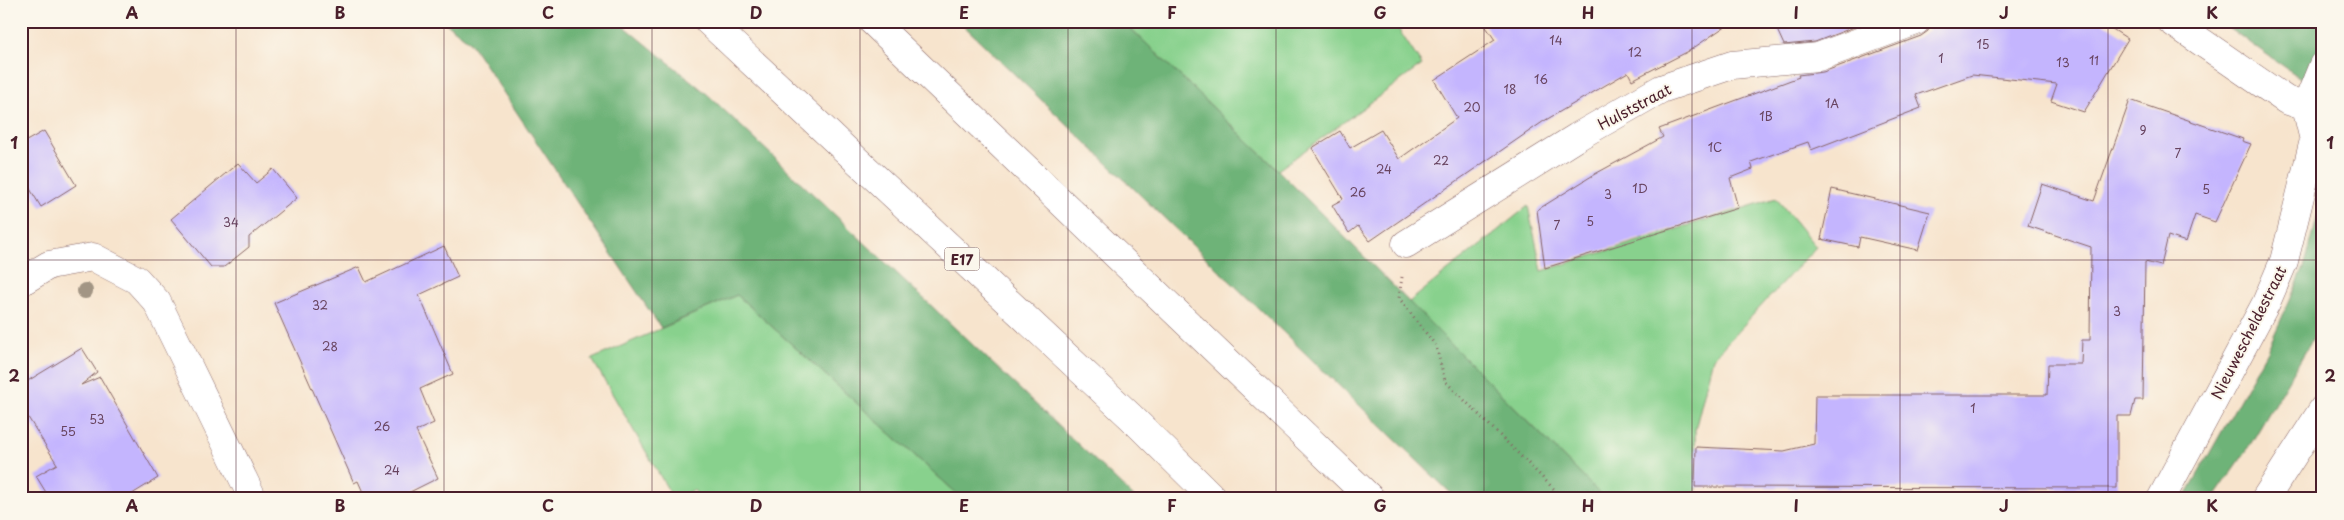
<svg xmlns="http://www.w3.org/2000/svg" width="2344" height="520" font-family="'Playpen Sans',sans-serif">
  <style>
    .green { fill: #88d18d; stroke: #69785c }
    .forest { fill: #6eb378; stroke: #5c6952 }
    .building { fill: #c4b5fe }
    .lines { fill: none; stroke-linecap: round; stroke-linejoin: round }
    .street-casing { stroke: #876464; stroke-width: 29 }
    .secondary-casing { stroke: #876464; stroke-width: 29 }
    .highway-casing { stroke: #876464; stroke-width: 29 }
    .path { stroke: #876464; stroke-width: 3; stroke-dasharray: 1 4; stroke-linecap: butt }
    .street { stroke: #fff; stroke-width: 28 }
    .secondary { stroke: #fff; stroke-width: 28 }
    .highway { stroke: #fff; stroke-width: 28 }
    .tree { fill: #a29584 }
    .grid { fill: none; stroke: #4a1f2b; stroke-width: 1; stroke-opacity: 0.55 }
    .labels { text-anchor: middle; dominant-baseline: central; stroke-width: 4; stroke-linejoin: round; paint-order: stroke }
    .number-label { font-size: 12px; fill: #684460 }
    .shield { fill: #fbf7ec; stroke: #7f6065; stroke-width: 1 }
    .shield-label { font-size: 14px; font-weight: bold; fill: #4a1f2b }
    .street-label { font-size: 15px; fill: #4a1f2b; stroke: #fbf7ec }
    .neatline { fill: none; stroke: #4a1f2b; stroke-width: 2 }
    .grid-label { font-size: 16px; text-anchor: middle; font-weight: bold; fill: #4a1f2b }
  </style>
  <rect width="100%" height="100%" fill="#fbf7ec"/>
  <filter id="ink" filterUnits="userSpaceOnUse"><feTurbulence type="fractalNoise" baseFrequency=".02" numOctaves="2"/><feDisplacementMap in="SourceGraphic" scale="10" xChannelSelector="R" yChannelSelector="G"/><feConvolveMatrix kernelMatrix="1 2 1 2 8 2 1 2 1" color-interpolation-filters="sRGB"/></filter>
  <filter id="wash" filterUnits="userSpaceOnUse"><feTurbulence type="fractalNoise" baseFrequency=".0096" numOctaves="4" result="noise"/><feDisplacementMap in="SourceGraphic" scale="20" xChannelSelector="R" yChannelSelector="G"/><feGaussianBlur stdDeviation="1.12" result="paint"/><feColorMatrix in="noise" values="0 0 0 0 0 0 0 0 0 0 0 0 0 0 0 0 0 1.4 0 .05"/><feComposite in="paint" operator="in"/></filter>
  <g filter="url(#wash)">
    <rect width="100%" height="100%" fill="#f7e4cd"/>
    <!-- green -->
    <path class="green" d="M1123,21H1393L1422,65L1278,170Z
      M1776,198L1816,247L1713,358L1695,430L1696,499H1605L1409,302L1528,206L1542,271Z
      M737,295L963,499H700L694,490L673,498L592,359Z"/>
    <!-- forest -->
    <path class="forest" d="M443,21H618L706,93L1136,499H963L737,295L661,328L469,41Z
      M959,21H1123L1278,170L1605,499H1457Z
      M2219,21H2323V103L2319,91Z
      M2323,196V322L2247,450L2213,499H2184L2267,351L2304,268Z"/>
    <g id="blocks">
      <!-- building -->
      <path class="building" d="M1482,21H1733L1689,51L1632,80L1628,72L1544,121L1370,241L1358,226L1349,233L1332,205L1343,199L1312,148L1340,131L1350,148L1381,130L1399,159L1457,118L1434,80L1495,40Z
        M1773,21H1870L1815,42L1784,45Z
        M1931,21H2100L2128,39L2084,112L2051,101L2057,84L1972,75L1916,95L1921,108L1811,150L1808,142L1751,162L1753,169L1730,178L1738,208L1545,268L1537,210L1595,174L1663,137L1659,129L1799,77L1798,75L1823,72L1921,36L1928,31Z
        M2130,100L2243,139L2242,141L2251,144L2215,222L2195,215L2186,242L2168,236L2161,266L2145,262L2143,400H2135L2131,416H2117V488L1695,487L1696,447L1784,451L1814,444L1815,395H2047L2048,364H2081L2082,340H2090L2091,247L2028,226L2042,184L2094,201Z
        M44,131L76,185L41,207L21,174V144Z
        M238,163L256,183L273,169L297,198L249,237V247L224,267H211L171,219Z
        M1832,189L1930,212L1918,250L1860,237L1858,247L1821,239Z
        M444,246L458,277L419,295L453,374L420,389L434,423L416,431L438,478L396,499H366L358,481L354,483L274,303L359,267L366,282Z
        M82,348L97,372L81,385L100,377L158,478L124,499H50L36,476L57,464L21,406V385Z"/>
    </g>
  </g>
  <g filter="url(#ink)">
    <use href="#blocks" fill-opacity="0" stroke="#876464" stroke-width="1"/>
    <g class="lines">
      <!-- street casing -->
      <g class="street-casing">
        <path id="street" d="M2171,21L2286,100L2306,107
          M2306,107L2323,65
          M1406,244L1577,137L1661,89L1732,65L1818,57L1916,21
          M21,282L49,265L93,257L137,280L157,302L253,499
          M2161,499L2266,303L2284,261L2314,140L2306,107"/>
      </g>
      <!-- secondary casing -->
      <g class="secondary-casing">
        <path id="secondary" d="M2265,499L2323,409"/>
      </g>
      <!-- highway casing -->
      <g class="highway-casing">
        <path id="highway" d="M708,21L1131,417L1214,499
          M872,21L1371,499"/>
      </g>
      <!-- path -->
      <path class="path" d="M1402,277L1399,298L1436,346L1445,381L1564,499"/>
      <!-- street -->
      <use href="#street" class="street"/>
      <!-- secondary -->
      <use href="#secondary" class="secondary"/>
      <!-- highway -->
      <use href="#highway" class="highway"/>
    </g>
    <!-- trees -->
    <circle class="tree" cx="85" cy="291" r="8"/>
  </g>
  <!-- grid -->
  <path class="grid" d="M236,21V499M444,21V499M652,21V499M860,21V499M1068,21V499M1276,21V499M1484,21V499M1692,21V499M1900,21V499M2108,21V499M21,260H2323"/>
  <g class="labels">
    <!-- number labels -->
    <g class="number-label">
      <text x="1556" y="40">14</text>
      <text x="1983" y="44">15</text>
      <text x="1635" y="52">12</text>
      <text x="1941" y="58">1</text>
      <text x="2094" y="60">11</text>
      <text x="2063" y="62">13</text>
      <text x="1541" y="79">16</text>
      <text x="1510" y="89">18</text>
      <text x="1832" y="103">1A</text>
      <text x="1472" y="107">20</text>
      <text x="1766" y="116">1B</text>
      <text x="2143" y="130">9</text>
      <text x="1715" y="147">1C</text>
      <text x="2178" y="153">7</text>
      <text x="1441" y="160">22</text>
      <text x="1384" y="169">24</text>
      <text x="1640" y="188">1D</text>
      <text x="2206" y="189">5</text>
      <text x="1358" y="192">26</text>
      <text x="1608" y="194">3</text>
      <text x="1590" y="221">5</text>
      <text x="231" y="222">34</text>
      <text x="1557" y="225">7</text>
      <text x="320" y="305">32</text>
      <text x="2117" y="311">3</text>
      <text x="330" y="346">28</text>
      <text x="1973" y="408">1</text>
      <text x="97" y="419">53</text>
      <text x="382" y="426">26</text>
      <text x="68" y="431">55</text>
      <text x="392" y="470">24</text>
    </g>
    <!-- shield labels -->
    <rect class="shield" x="944.5" y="247.5" width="35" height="23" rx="4"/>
    <g class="shield-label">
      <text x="962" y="259">E17</text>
    </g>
    <!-- street labels -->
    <g class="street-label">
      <text transform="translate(1634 106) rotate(-28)">Hulststraat</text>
      <text transform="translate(2248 332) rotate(-63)">Nieuwescheldestraat</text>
    </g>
  </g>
  <!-- margin -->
  <rect width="2344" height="520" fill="none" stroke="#fbf7ec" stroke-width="55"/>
  <rect x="28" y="28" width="2288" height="464" class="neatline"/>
  <g class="grid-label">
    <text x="132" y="19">A</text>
    <text x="340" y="19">B</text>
    <text x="548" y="19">C</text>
    <text x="756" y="19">D</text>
    <text x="964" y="19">E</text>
    <text x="1172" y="19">F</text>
    <text x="1380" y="19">G</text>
    <text x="1588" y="19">H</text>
    <text x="1796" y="19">I</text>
    <text x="2004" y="19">J</text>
    <text x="2212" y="19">K</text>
    <text x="14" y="149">1</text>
    <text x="2330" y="149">1</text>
    <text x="14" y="382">2</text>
    <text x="2330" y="382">2</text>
    <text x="132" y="512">A</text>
    <text x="340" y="512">B</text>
    <text x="548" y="512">C</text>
    <text x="756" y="512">D</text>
    <text x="964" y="512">E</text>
    <text x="1172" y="512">F</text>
    <text x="1380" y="512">G</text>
    <text x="1588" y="512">H</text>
    <text x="1796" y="512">I</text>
    <text x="2004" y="512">J</text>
    <text x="2212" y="512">K</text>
  </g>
</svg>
